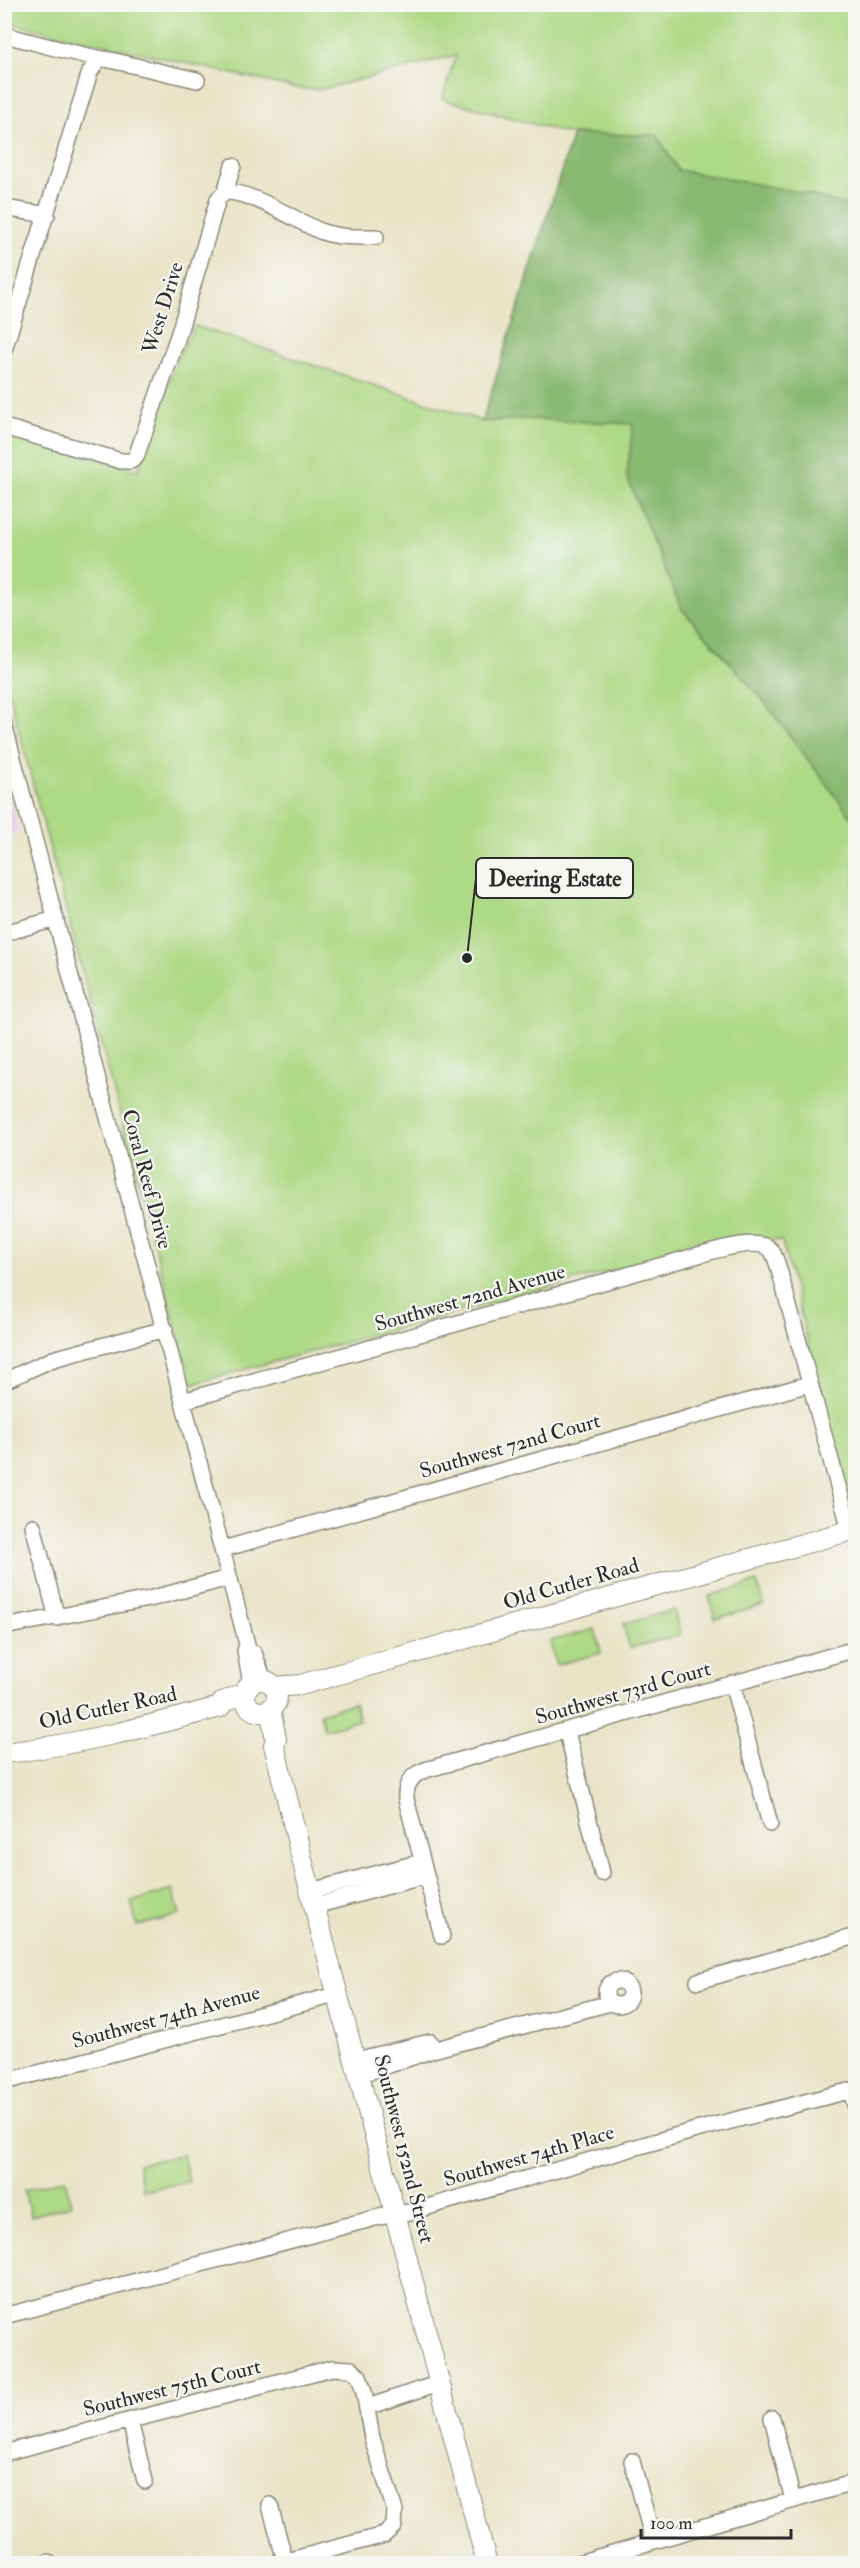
<svg xmlns="http://www.w3.org/2000/svg" width="860" height="2568" font-family="'IM FELL Double Pica',serif">
  <style>
    .built { fill: #e6d2f0 }
    .green { fill: #aed985; stroke: #6c8258; stroke-width: 1.5 }
    .forest { fill: #8ab972; stroke: #5a724e; stroke-width: 1.5 }
    .lines { fill: none; stroke-linecap: round; stroke-linejoin: round }
    .minor-casing { stroke: #8a8879; stroke-width: 18 }
    .major-casing { stroke: #8a8879; stroke-width: 22 }
    .minor { stroke: #fff; stroke-width: 15 }
    .major { stroke: #fff; stroke-width: 20 }
    .labels { text-anchor: middle; dominant-baseline: central; stroke-width: 4.5; stroke-linejoin: round; paint-order: stroke }
    .street-label { font-size: 21px; fill: #2b2b2b; stroke: #f6f6f2 }
    .leader { fill: none; stroke: #2b2b2b; stroke-width: 2 }
    .callout-dot { fill: #2b2b2b; stroke: #f6f6f2; stroke-width: 2 }
    .callout { fill: #f6f6f2; stroke: #2b2b2b; stroke-width: 2 }
    .callout-label { font-size: 22px; text-anchor: middle; font-weight: bold; fill: #2b2b2b }
  </style>
  <rect width="100%" height="100%" fill="#f6f6f2"/>
  <filter id="ink" filterUnits="userSpaceOnUse"><feTurbulence type="fractalNoise" baseFrequency=".0167" numOctaves="2"/><feDisplacementMap in="SourceGraphic" scale="12" xChannelSelector="R" yChannelSelector="G"/><feConvolveMatrix kernelMatrix="1 2 1 2 8 2 1 2 1" color-interpolation-filters="sRGB"/></filter>
  <filter id="wash" filterUnits="userSpaceOnUse"><feTurbulence type="fractalNoise" baseFrequency=".008" numOctaves="4" result="noise"/><feDisplacementMap in="SourceGraphic" scale="24" xChannelSelector="R" yChannelSelector="G"/><feGaussianBlur stdDeviation="1.35" result="paint"/><feColorMatrix in="noise" values="0 0 0 0 0 0 0 0 0 0 0 0 0 0 0 0 0 1.4 0 .05"/><feComposite in="paint" operator="in"/></filter>
  <g filter="url(#wash)">
    <rect width="100%" height="100%" fill="#e9e4c7"/>
    <!-- built -->
    <path class="built" d="M4,774L19,832L5,837H4Z"/>
    <!-- green -->
    <path class="green" d="M5,5H855V1511L851,1512L782,1241L737,1237L191,1384L5,678L4,434L138,470L179,354L195,326L482,421L573,135L442,99L456,55L320,90L295,88L5,22Z
      M757,1582L764,1605L715,1619L709,1596Z
      M674,1610L680,1635L630,1648L623,1624Z
      M595,1629L601,1653L556,1665L550,1641Z
      M354,1703L359,1720L324,1730L320,1713Z
      M173,1890L180,1915L137,1926L131,1902Z
      M183,2155L189,2182L143,2191L138,2164Z
      M65,2179L71,2205L31,2216L24,2190Z"/>
    <!-- forest -->
    <path class="forest" d="M573,134L657,135L678,170L799,192L855,207V822L763,700L681,608L627,477L633,424L525,419L482,422Z"/>
  </g>
  <g filter="url(#ink)">
    <g class="lines">
      <!-- minor casing -->
      <g class="minor-casing">
        <path id="minor" d="M4,35C39,43 76,55 110,60L197,80
          M225,192C249,190 297,221 320,231C338,238 358,237 376,237
          M4,208L47,215
          M4,350L90,72L98,60
          M4,427L121,461H131L136,457L179,333L218,199L225,192L233,166
          M4,724L247,1644L245,1651L251,1683
          M4,933L56,919
          M4,1381L53,1359L165,1329
          M183,1401L702,1254C717,1250 755,1238 769,1248C774,1252 776,1260 778,1266L850,1530
          M33,1526L57,1618
          M223,1549L809,1384
          M4,1627L149,1599L229,1578
          M254,1653L264,1680
          M732,1683L770,1824
          M567,1732L602,1873
          M311,1891L421,1862
          M315,1906L425,1876
          M442,1936L406,1799C405,1785 411,1775 425,1770L856,1649
          M606 1993a12 12 0 1 1 24 0a12 12 0 1 1-24 0Z
          M698,1981L856,1936
          M356,2060L430,2042
          M360,2075L436,2049L610,2003
          M4,2082L339,1994
          M851,2091L856,2108
          M4,2316L379,2217L410,2212L696,2130L856,2089
          M368,2407L439,2383
          M772,2418L793,2500
          M130,2421L145,2481
          M4,2453L332,2368L351,2369L359,2376L364,2392L372,2438L395,2511L394,2526L384,2535L276,2564
          M632,2461L653,2540
          M270,2505L285,2561
          M48,2562V2564
          M575,2564L856,2482"/>
      </g>
      <!-- major casing -->
      <g class="major-casing">
        <path id="major" d="M245 1696a16 16 0 1 1 32 0a16 16 0 1 1-32 0Z
          M274,1687L300,1685L856,1529
          M270,1709L276,1739L274,1745L302,1859L487,2564
          M4,1753C78,1745 149,1726 220,1707L223,1702L244,1693"/>
      </g>
      <!-- minor -->
      <use href="#minor" class="minor"/>
      <!-- major -->
      <use href="#major" class="major"/>
    </g>
  </g>
  <g class="labels">
    <!-- street labels -->
    <g class="street-label">
      <text transform="translate(163 308) rotate(-73)">West Drive</text>
      <text transform="translate(147 1179) rotate(75)">Coral Reef Drive</text>
      <text transform="translate(470 1298) rotate(-16)">Southwest 72nd Avenue</text>
      <text transform="translate(510 1446) rotate(-16)">Southwest 72nd Court</text>
      <text transform="translate(571 1584) rotate(-16)">Old Cutler Road</text>
      <text transform="translate(623 1693) rotate(-16)">Southwest 73rd Court</text>
      <text transform="translate(108 1708) rotate(-12)">Old Cutler Road</text>
      <text transform="translate(166 2017) rotate(-15)">Southwest 74th Avenue</text>
      <text transform="translate(404 2149) rotate(76)">Southwest 152nd Street</text>
      <text transform="translate(529 2156) rotate(-16)">Southwest 74th Place</text>
      <text transform="translate(172 2388) rotate(-14)">Southwest 75th Court</text>
    </g>
  </g>
  <!-- callouts -->
  <path class="leader" d="M467 958L476 878"/>
  <circle class="callout-dot" cx="467" cy="958" r="6"/>
  <rect class="callout" x="476" y="858" width="157" height="40" rx="6"/>
  <g class="callout-label">
    <text x="555" y="886">Deering Estate</text>
  </g>
  <!-- margin -->
  <rect width="860" height="2568" fill="none" stroke="#f6f6f2" stroke-width="24"/>
  <!-- scale -->
  <path d="M641 2529v9h150v-9" fill="none" stroke="#2b2b2b" stroke-width="3"/>
  <text x="650" y="2529" font-size="18" fill="#2b2b2b" stroke="#f6f6f2" stroke-width="4.5" paint-order="stroke">100 m</text>
</svg>
